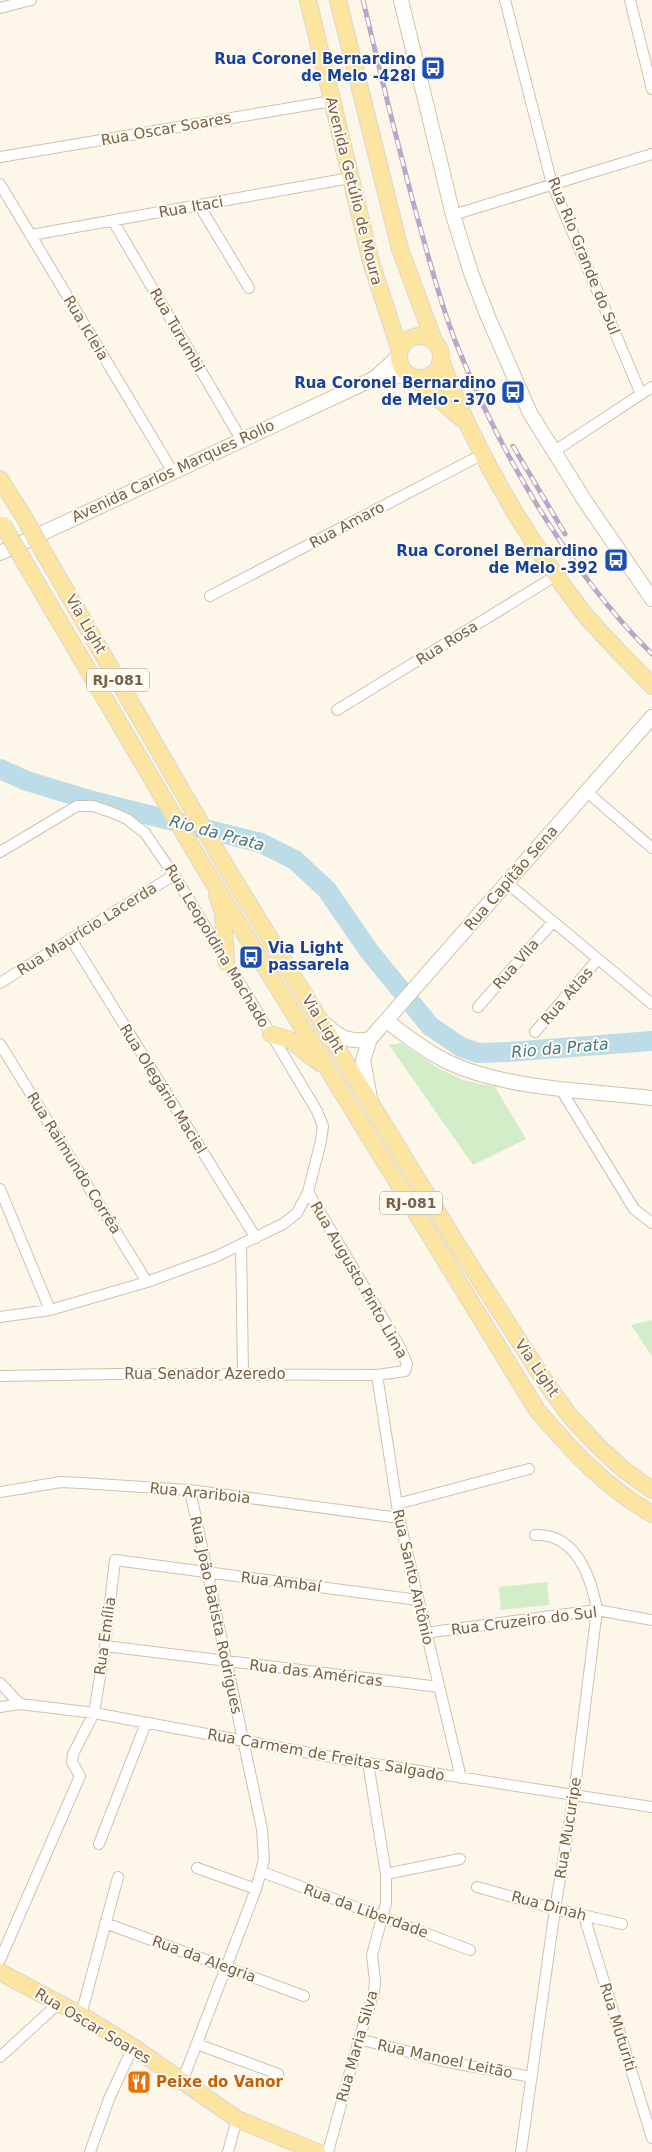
<svg xmlns="http://www.w3.org/2000/svg" width="652" height="2152" font-family="'DejaVu Sans',sans-serif">
  <style>
    .green { fill: #d2ecc7 }
    .lines { fill: none; stroke-linecap: round; stroke-linejoin: round }
    .river { stroke: #bcdde8; stroke-width: 20 }
    .street-casing { stroke: #d0c0ae; stroke-width: 12 }
    .secondary-casing { stroke: #d3c1ac; stroke-width: 16 }
    .primary-casing { stroke: #dcd6d0; stroke-width: 18 }
    .street { stroke: #fff; stroke-width: 10 }
    .secondary { stroke: #fff; stroke-width: 14 }
    .primary { stroke: #fce4a1; stroke-width: 16 }
    .rail-casing { stroke: #bca6c8; stroke-width: 5 }
    .rail { stroke: #fffbf0; stroke-width: 3; stroke-dasharray: 9; stroke-linecap: butt }
    .primary-bridge-casing { stroke: #dcd6d0; stroke-width: 18; stroke-linecap: butt }
    .primary-bridge { stroke: #fce4a1; stroke-width: 16 }
    .labels { text-anchor: middle; dominant-baseline: central; stroke-width: 4; stroke-linejoin: round; paint-order: stroke }
    .shield { fill: #fffbf0; stroke: #a18e7c; stroke-width: 1 }
    .shield-label { font-size: 14px; font-weight: bold; fill: #79604b }
    .transit-label { font-size: 15px; font-weight: bold; fill: #164399; stroke: #fffbf0; text-anchor: end }
    .street-label { font-size: 15px; fill: #79604b; stroke: #fffbf0 }
    .food-label { font-size: 15px; font-weight: bold; fill: #c56008; stroke: #fffbf0; text-anchor: start }
    .water-label { font-size: 16px; font-style: italic; fill: #44798c; stroke: #fffbf0 }
  </style>
  <rect width="100%" height="100%" fill="#fdf7e9"/>
  <!-- green -->
  <path class="green" d="M401,1043L440,1069L463,1080L495,1087L526,1139L473,1165L389,1045Z
    M652,1320V1356L631,1325Z
    M547,1582L549,1605L501,1610L499,1587Z"/>
  <g class="lines">
    <!-- river -->
    <path class="river" d="M0,769L27,781L93,801L261,843L295,860L327,890L369,951L430,1026L461,1047L478,1053L507,1052L652,1041"/>
    <!-- street casing -->
    <g class="street-casing">
      <path id="street" d="M505,0L552,184L641,394
        M630,0L652,89
        M0,8L31,0
        M0,157L332,101
        M0,184L173,472
        M199,205L249,288
        M453,215L652,154
        M113,221L241,439
        M31,235L350,178
        M553,452L652,387
        M210,596L483,454
        M337,710L557,575
        M587,792L652,848
        M0,852L77,806H93L111,812L127,819L145,833L174,875L271,1034L317,1111L323,1126L321,1141L308,1192L297,1213L283,1224L215,1257L147,1282L50,1310L0,1317
        M507,883L652,1004
        M71,939L256,1238
        M0,983L174,875
        M478,1007L553,922
        M535,1032L598,959
        M0,1044L147,1282
        M560,1088L634,1209L652,1223
        M0,1189L50,1310
        M241,1245L243,1374
        M377,1375L399,1518L461,1778
        M0,1376L117,1374L377,1375L405,1371L407,1364L400,1347L308,1192
        M0,1492L61,1482L81,1483L190,1490L399,1518
        M397,1504L529,1469
        M425,1633L597,1610L652,1620
        M105,1646L439,1687
        M0,1683L20,1704
        M0,1707L20,1704L94,1713L342,1759L652,1807
        M99,1844L146,1723
        M197,1868L256,1889
        M262,1872L470,1950
        M386,1874L460,1859
        M477,1887L555,1909L622,1924
        M584,1916L652,2138
        M105,1923L304,1996
        M0,1960L80,1776L72,1762L73,1754L94,1713L105,1646L115,1560L418,1600
        M81,2015L118,1877
        M359,2039L447,2062L532,2077
        M197,2044L278,2074
        M0,2057L59,2003
        M182,2082L256,1889L264,1860L262,1829L190,1490
        M90,2152L109,2099L133,2047
        M228,2152L237,2119
        M328,2152L359,2039L374,1992L375,1981L372,1955L386,1903V1874L368,1763
        M521,2152L555,1909L574,1795L597,1610C591,1577 576,1533 535,1535"/>
    </g>
    <!-- secondary casing -->
    <g class="secondary-casing">
      <path id="secondary" d="M401,0L453,215L471,273L488,317L530,413L585,501L652,599
        M375,378L409,375
        M0,553L375,378L399,356
        M387,1021C407,1037 427,1052 450,1063C506,1089 590,1091 652,1098
        M326,1025C341,1038 350,1043 370,1039
        M370,1098L363,1060L370,1039L652,717"/>
    </g>
    <!-- primary casing -->
    <g class="primary-casing">
      <path id="primary" d="M308,0L371,262L400,351
        M338,0L400,249L434,341
        M399 357a21 21 0 1 1 42 0a21 21 0 1 1-42 0Z
        M441,360C472,446 526,538 582,611C603,637 629,661 652,686
        M412,376L462,419
        M0,479L24,517
        M47,558L222,860L460,1249L546,1383L570,1416L597,1445L624,1470L652,1490
        M28,568L202,864L537,1410C571,1450 605,1487 652,1514
        M217,895L223,913L226,962
        M271,1034L290,1040L320,1063
        M0,1972L81,2015L133,2047L237,2119L317,2152"/>
    </g>
    <!-- street -->
    <use href="#street" class="street"/>
    <!-- secondary -->
    <use href="#secondary" class="secondary"/>
    <!-- primary -->
    <use href="#primary" class="primary"/>
    <!-- rail casing -->
    <g class="rail-casing">
      <path id="rail" d="M363,0C381,76 399,152 420,227C431,266 441,305 456,343C499,451 569,572 652,654
        M513,446L565,534"/>
    </g>
    <!-- rail -->
    <use href="#rail" class="rail"/>
    <!-- primary-bridge casing -->
    <g class="primary-bridge-casing">
      <path id="primary-bridge" d="M24,517L47,558
        M3,525L28,568"/>
    </g>
    <!-- primary-bridge -->
    <use href="#primary-bridge" class="primary-bridge"/>
  </g>
  <!-- icons -->
  <defs>
    <g id="bus-square" transform="scale(1.25)"><rect x="-9" y="-9" width="18" height="18" rx="4" fill="#1a4fb4" stroke="#fffbf0"/><path d="M-5-6H5V4H4V6H2V4H-2V6H-4V4H-5ZM-3.5-4V0h7V-4ZM-3.5 1.2v1.5H-2V1.2ZM2 1.2v1.5H3.5V1.2Z" fill="#fff"/></g>
    <g id="restaurant-square" transform="scale(1.25)"><rect x="-9" y="-9" width="18" height="18" rx="4" fill="#e8710a" stroke="#fffbf0"/><path d="M-5-6h1v4h1v-4h1v4h1v-4h1v5L-1.5 .5V6h-2V.5L-5-1ZM5-6V6H3V1.5H1.5Q1.5-4 5-6Z" fill="#fff"/></g>
  </defs>
  <g fill-rule="evenodd">
    <use href="#bus-square" x="433" y="68"/>
    <use href="#bus-square" x="513" y="392"/>
    <use href="#bus-square" x="616" y="560"/>
    <use href="#bus-square" x="251" y="957"/>
    <use href="#restaurant-square" x="139" y="2082"/>
  </g>
  <g class="labels">
    <!-- shield labels -->
    <g class="shield">
      <rect x="87" y="668.5" width="62" height="23" rx="4"/>
      <rect x="380" y="1191.5" width="62" height="23" rx="4"/>
    </g>
    <g class="shield-label">
      <text x="118" y="680">RJ-081</text>
      <text x="411" y="1203">RJ-081</text>
    </g>
    <!-- transit labels -->
    <g class="transit-label">
      <text x="416" y="59">Rua Coronel Bernardino<tspan x="416" dy="17">de Melo -428I</tspan></text>
      <text x="496" y="383">Rua Coronel Bernardino<tspan x="496" dy="17">de Melo - 370</tspan></text>
      <text x="598" y="551">Rua Coronel Bernardino<tspan x="598" dy="17">de Melo -392</tspan></text>
      <text x="268" y="948" text-anchor="start">Via Light<tspan x="268" dy="17">passarela</tspan></text>
    </g>
    <!-- street labels -->
    <g class="street-label">
      <text transform="translate(166 129) rotate(-10)">Rua Oscar Soares</text>
      <text transform="translate(354 191) rotate(76)">Avenida Getúlio de Moura</text>
      <text transform="translate(191 207) rotate(-10)">Rua Itaci</text>
      <text transform="translate(584 256) rotate(68)">Rua Rio Grande do Sul</text>
      <text transform="translate(86 328) rotate(59)">Rua Icleia</text>
      <text transform="translate(177 330) rotate(60)">Rua Turumbi</text>
      <text transform="translate(173 471) rotate(-25)">Avenida Carlos Marques Rollo</text>
      <text transform="translate(347 525) rotate(-28)">Rua Amaro</text>
      <text transform="translate(86 624) rotate(60)">Via Light</text>
      <text transform="translate(447 643) rotate(-32)">Rua Rosa</text>
      <text transform="translate(511 878) rotate(-49)">Rua Capitão Sena</text>
      <text transform="translate(87 929) rotate(-32)">Rua Maurício Lacerda</text>
      <text transform="translate(217 946) rotate(59)">Rua Leopoldina Machado</text>
      <text transform="translate(516 964) rotate(-49)">Rua Vila</text>
      <text transform="translate(567 996) rotate(-49)">Rua Atlas</text>
      <text transform="translate(323 1024) rotate(58)">Via Light</text>
      <text transform="translate(163 1089) rotate(58)">Rua Olegário Maciel</text>
      <text transform="translate(74 1163) rotate(58)">Rua Raimundo Corrêa</text>
      <text transform="translate(359 1280) rotate(60)">Rua Augusto Pinto Lima</text>
      <text transform="translate(537 1368) rotate(56)">Via Light</text>
      <text x="205" y="1374">Rua Senador Azeredo</text>
      <text transform="translate(200 1493) rotate(6)">Rua Arariboia</text>
      <text transform="translate(413 1577) rotate(77)">Rua Santo Antônio</text>
      <text transform="translate(281 1582) rotate(7)">Rua Ambaí</text>
      <text transform="translate(216 1615) rotate(78)">Rua João Batista Rodrigues</text>
      <text transform="translate(524 1621) rotate(-7)">Rua Cruzeiro do Sul</text>
      <text transform="translate(105 1636) rotate(-82)">Rua Emília</text>
      <text transform="translate(316 1673) rotate(7)">Rua das Américas</text>
      <text transform="translate(326 1755) rotate(10)">Rua Carmem de Freitas Salgado</text>
      <text transform="translate(568 1828) rotate(-81)">Rua Mucuripe</text>
      <text transform="translate(549 1906) rotate(15)">Rua Dinah</text>
      <text transform="translate(366 1911) rotate(20)">Rua da Liberdade</text>
      <text transform="translate(204 1959) rotate(20)">Rua da Alegria</text>
      <text transform="translate(93 2026) rotate(31)">Rua Oscar Soares</text>
      <text transform="translate(618 2027) rotate(73)">Rua Muturiti</text>
      <text transform="translate(357 2046) rotate(-74)">Rua Maria Silva</text>
      <text transform="translate(445 2059) rotate(12)">Rua Manoel Leitão</text>
    </g>
    <!-- food labels -->
    <g class="food-label">
      <text x="156" y="2082">Peixe do Vanor</text>
    </g>
    <!-- water labels -->
    <g class="water-label">
      <text transform="translate(217 833) rotate(15)">Rio da Prata</text>
      <text transform="translate(560 1048) rotate(-5)">Rio da Prata</text>
    </g>
  </g>
</svg>
